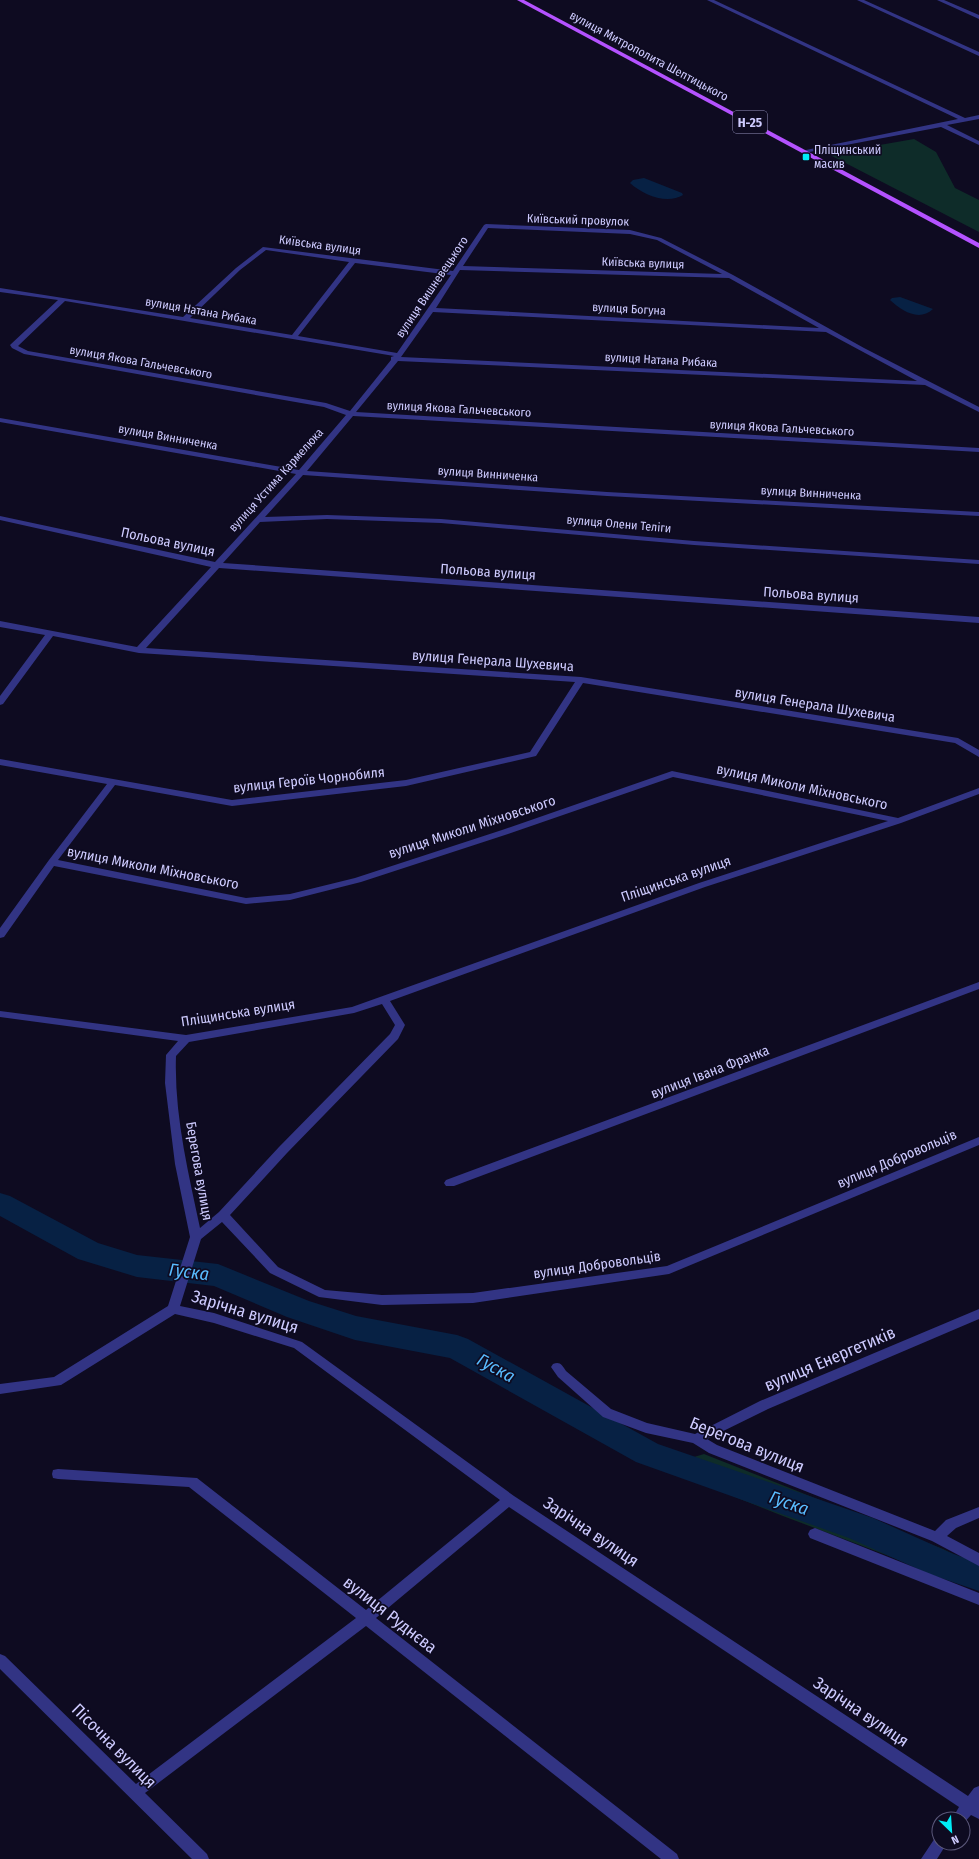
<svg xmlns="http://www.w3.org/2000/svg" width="979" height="1859" font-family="'Fira Sans Condensed',sans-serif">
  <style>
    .green { fill: #0e2c29 }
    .water { fill: #072144 }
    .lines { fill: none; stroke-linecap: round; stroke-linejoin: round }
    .river { fill: #072144; fill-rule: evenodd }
    .street { fill: #323484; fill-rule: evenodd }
    .primary { fill: #b452ff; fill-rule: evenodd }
    .poi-dot { fill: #00ecf6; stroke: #0e0b21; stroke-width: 1.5 }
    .labels { text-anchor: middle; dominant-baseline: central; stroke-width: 3.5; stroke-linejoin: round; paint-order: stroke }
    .far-street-label { font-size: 12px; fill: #cecbff; stroke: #0e0b21 }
    .far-poi-label { font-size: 12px; fill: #cecbff; stroke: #0e0b21; text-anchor: start }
    .shield { fill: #0e0b21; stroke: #9491bc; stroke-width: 1 }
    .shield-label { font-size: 13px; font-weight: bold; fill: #cecbff }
    .street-label { font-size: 14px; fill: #cecbff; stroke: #0e0b21 }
    .near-street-label { font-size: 17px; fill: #cecbff; stroke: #0e0b21 }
    .near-water-label { font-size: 18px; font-style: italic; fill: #59bcff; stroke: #0e0b21 }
  </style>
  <rect width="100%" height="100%" fill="#0e0b21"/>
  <!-- green -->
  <path class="green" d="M914,139L936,152L955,188L979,200V232L828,154Z
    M704,1454L943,1549L979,1567V1590L783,1516L660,1467Z"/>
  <!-- water -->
  <path class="water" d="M644,178L682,193L683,195C667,205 643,195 630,183L633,180Z
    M900,297L933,309C919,322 902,311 890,300L892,298Z"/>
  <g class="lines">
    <!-- river -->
    <path class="river" d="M0,1193L10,1196L98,1243L137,1255L218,1264L309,1301L356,1316L457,1335L468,1339L658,1444L873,1518L951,1553L979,1563V1591L929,1574L849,1538L636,1462L450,1358L355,1340L287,1317L214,1286L137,1277L78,1259L0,1216Z"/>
    <!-- street -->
    <path class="street" d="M707,0H714L965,118L979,115V119L947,125L979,141V145L941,127L804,153L803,152L806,150L958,119Z
      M857,0H864L979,52V56Z
      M937,0H944L979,15V19Z
      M486,224L630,230L661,238L733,275L864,348L979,407V412L925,385L398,361L356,412L979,448V452L353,416L307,471L607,492L979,512V516L607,496L303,475L265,517L327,515L441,519L694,541L979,560V564L694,545L441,523L327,519L260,522L223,563L979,617V623L219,568L146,648L581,677L958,738L979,750V757L955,743L583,683L536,756L406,786L232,806L115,785L58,860L246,898L290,894L355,878L502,830L672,771L898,818L979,788V794L901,823L705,887L390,1001L405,1025L398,1039L287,1153L230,1215L278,1267L325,1290L382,1295L473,1293L667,1266L979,1137V1145L669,1274L473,1303L382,1305L319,1297L270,1273L222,1222L201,1239L180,1306L214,1313L302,1342L514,1496L968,1796L974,1788L979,1786V1819L971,1815L963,1824V1819H952L959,1807L509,1507L376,1618L677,1854L679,1859H661L366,1626L145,1793L207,1854L209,1859H192L0,1669V1654L5,1656L136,1784L356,1618L189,1487L58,1479L53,1478L52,1474L53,1470L58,1469L197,1478L366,1610L500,1500L294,1348L214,1323L175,1314L61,1385L0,1394V1384L54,1377L168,1306L190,1237L175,1164L165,1083L166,1055L178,1041L0,1017V1011L186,1035L352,1007L699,883L888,821L673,777L508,834L361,882L290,900L246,904L54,866L4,937L0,938V928L49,860L107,784L0,765V759L232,800L406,780L530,752L575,682L139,653L53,636L3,704L0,705V696L45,635L0,627V621L137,647L211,567L0,520V516L215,562L296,474L0,422V418L299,470L346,415L324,407L24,354L12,348L10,345L58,300L0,292V288L183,317L236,268L263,247L453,271L484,225ZM488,228L630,234L657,240L722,274L463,266ZM266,250L349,262L292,335L190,318L240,270ZM355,263L451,275L397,353L298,336ZM460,270L729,278L819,328L436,308ZM65,301L394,356L391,357V360L350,411L326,403L28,351L18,346ZM433,312L826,332L917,381L401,357ZM382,1004L395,1025L390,1034L279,1147L219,1212L200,1228C188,1171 174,1114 176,1056L189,1042L354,1013Z
      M979,982V989L454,1186H446L444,1183L446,1180Z
      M979,1309V1319L768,1409L707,1439L717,1445L935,1531L946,1520L979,1507V1518L956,1528L947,1536L979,1553V1566L932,1541L709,1453L693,1443L646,1433L603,1417L558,1377L551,1367L553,1364C560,1361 562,1365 566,1371L611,1409L647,1423L695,1434L760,1401Z
      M815,1528L979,1593V1605L810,1538L808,1534L810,1530Z
      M939,1836V1843H947L937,1859H921L935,1838Z"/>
    <!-- primary -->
    <path class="primary" d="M517,0H524L979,243V248Z"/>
  </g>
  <!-- markers -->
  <rect class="poi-dot" x="802" y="153" width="8" height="8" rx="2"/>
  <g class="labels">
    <!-- far-street labels -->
    <g class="far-street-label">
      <text transform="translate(649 56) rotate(28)">вулиця Митрополита Шептицького</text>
      <text transform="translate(578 220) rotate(2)">Київський провулок</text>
      <text transform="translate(320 245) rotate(8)">Київська вулиця</text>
      <text transform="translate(643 263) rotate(2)">Київська вулиця</text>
      <text transform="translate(432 287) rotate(-56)">вулиця Вишневецького</text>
      <text transform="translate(629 309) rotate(3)">вулиця Богуна</text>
      <text transform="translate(201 311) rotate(10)">вулиця Натана Рибака</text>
      <text transform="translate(661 360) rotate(3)">вулиця Натана Рибака</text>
      <text transform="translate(141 362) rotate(10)">вулиця Якова Гальчевського</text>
      <text transform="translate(459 409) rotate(3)">вулиця Якова Гальчевського</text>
      <text transform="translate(782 428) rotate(3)">вулиця Якова Гальчевського</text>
      <text transform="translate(168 437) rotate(10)">вулиця Винниченка</text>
      <text transform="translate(488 474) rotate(4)">вулиця Винниченка</text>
      <text transform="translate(276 480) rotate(-48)">вулиця Устима Кармелюка</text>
      <text transform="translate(811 493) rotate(3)">вулиця Винниченка</text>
      <text transform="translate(619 524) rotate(5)">вулиця Олени Теліги</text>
    </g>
    <!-- far-poi labels -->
    <g class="far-poi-label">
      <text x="814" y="150">Пліщинський<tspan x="814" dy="14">масив</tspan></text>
    </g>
    <!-- shield labels -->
    <rect class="shield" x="733" y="111" width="34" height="22" rx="3"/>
    <g class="shield-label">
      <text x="750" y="122">Н-25</text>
    </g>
    <!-- street labels -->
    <g class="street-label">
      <text transform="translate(168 542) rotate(12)">Польова вулиця</text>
      <text transform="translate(488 572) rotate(4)">Польова вулиця</text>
      <text transform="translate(811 595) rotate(4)">Польова вулиця</text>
      <text transform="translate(493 661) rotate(4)">вулиця Генерала Шухевича</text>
      <text transform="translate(815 705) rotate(9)">вулиця Генерала Шухевича</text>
      <text transform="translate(309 780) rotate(-6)">вулиця Героїв Чорнобиля</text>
      <text transform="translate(802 787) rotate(12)">вулиця Миколи Міхновського</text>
      <text transform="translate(472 827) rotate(-18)">вулиця Миколи Міхновського</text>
      <text transform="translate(153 868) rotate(11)">вулиця Миколи Міхновського</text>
      <text transform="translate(676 879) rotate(-19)">Пліщинська вулиця</text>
      <text transform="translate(238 1013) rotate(-9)">Пліщинська вулиця</text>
      <text transform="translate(710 1072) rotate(-21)">вулиця Івана Франка</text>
      <text transform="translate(897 1159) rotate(-23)">вулиця Добровольців</text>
      <text transform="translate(199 1171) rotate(80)">Берегова вулиця</text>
      <text transform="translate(597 1265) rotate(-8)">вулиця Добровольців</text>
    </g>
    <!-- near-street labels -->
    <g class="near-street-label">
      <text transform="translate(245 1312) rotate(17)">Зарічна вулиця</text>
      <text transform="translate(830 1359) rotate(-23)">вулиця Енергетиків</text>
      <text transform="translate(747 1445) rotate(22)">Берегова вулиця</text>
      <text transform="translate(591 1532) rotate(34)">Зарічна вулиця</text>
      <text transform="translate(390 1615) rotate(38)">вулиця Руднєва</text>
      <text transform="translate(861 1712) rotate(34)">Зарічна вулиця</text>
      <text transform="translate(114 1746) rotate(45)">Пісочна вулиця</text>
    </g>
    <!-- near-water labels -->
    <g class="near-water-label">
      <text transform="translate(189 1272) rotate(7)">Гуска</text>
      <text transform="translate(496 1368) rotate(29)">Гуска</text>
      <text transform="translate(789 1503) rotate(19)">Гуска</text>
    </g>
  </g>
  <!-- north arrow -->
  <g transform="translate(951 1831) rotate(155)"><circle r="19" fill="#0e0b21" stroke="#5b587a"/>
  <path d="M0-3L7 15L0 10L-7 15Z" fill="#00ecf6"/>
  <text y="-6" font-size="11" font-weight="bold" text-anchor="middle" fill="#cecbff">N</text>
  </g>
</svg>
